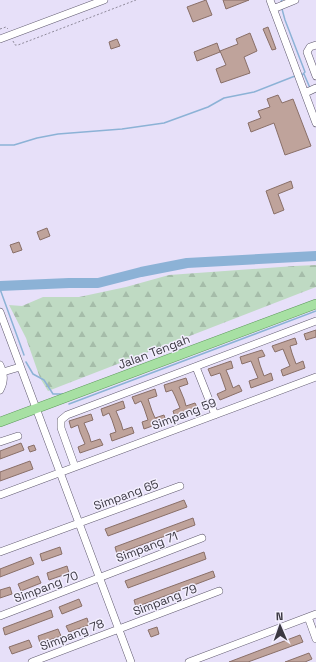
<svg xmlns="http://www.w3.org/2000/svg" width="316" height="662" font-family="'Space Grotesk',sans-serif">
  <style>
    .forest { fill: url(#forest-firs) }
    .lines { fill: none; stroke-linecap: round; stroke-linejoin: round }
    .stream { stroke: #8cb2d6; stroke-width: 1.5 }
    .river { stroke: #8cb2d6; stroke-width: 10 }
    .building { fill: #bfa39b; stroke: #896f68 }
    .minor-casing { stroke: #605a6f; stroke-width: 8 }
    .major-casing { stroke: #5b9859; stroke-width: 10 }
    .path { stroke: #8f8a9b; stroke-width: 1; stroke-dasharray: 2 2; stroke-linecap: butt }
    .minor { stroke: #fff; stroke-width: 7 }
    .major { stroke: #a7e0a3; stroke-width: 9 }
    .labels { text-anchor: middle; dominant-baseline: central; stroke-width: 3; stroke-linejoin: round; paint-order: stroke }
    .street-label { font-size: 12px; fill: #3b3842; stroke: #f3effe }
  </style>
  <defs>
    <pattern id="forest-firs" width="22" height="20" patternUnits="userSpaceOnUse"><rect width="22" height="20" fill="#bfdac3"/><path d="M5 1l3.5 6h-7zM16 11l3.5 6h-7z" fill="#a5bca9"/></pattern>
  </defs>
  <rect width="100%" height="100%" fill="#e7e0f9"/>
  <!-- forest -->
  <path class="forest" d="M316,265V287L48,391L40,378L26,338L9,305L22,306L43,297H79L126,287L169,275L294,266Z"/>
  <g class="lines">
    <!-- stream -->
    <path class="stream" d="M281,2L282,0
      M282,9L285,20L305,72L302,75
      M304,74L310,88
      M0,145H14L37,138L58,134L122,129L164,123L208,107L224,98L254,92L295,76
      M0,289L24,355
      M26,362L33,374L44,380L53,394H63
      M69,404L316,311"/>
    <!-- river -->
    <path class="river" d="M0,286L69,283H98L141,272L187,263L316,256"/>
  </g>
  <!-- building -->
  <path class="building" d="M206,0L212,15L193,22L187,7Z
    M223,0H249L226,9Z
    M268,27L276,49L272,50L263,29Z
    M250,33L257,51L244,57L250,73L221,83L216,69L226,65L220,51L238,44L236,39Z
    M117,39L120,46L111,49L109,42Z
    M217,43L220,52L197,61L194,52Z
    M278,95L282,103L293,99L311,146L285,155L274,123L251,132L248,123L261,118L258,111L270,107L267,99Z
    M291,181L293,188L278,194L284,210L274,214L266,191Z
    M47,228L50,236L40,240L37,232Z
    M19,242L22,250L13,253L10,245Z
    M316,330V337L306,340L304,334Z
    M295,338L297,344L290,346L292,353L296,364L303,361L305,368L283,376L281,370L290,366L287,359L283,349L275,352L272,346Z
    M262,350L265,356L258,358L260,365L264,376L271,373L273,380L251,388L249,381L258,378L251,361L242,364L240,357Z
    M231,361L233,368L226,370L229,377L233,388L239,385L242,391L220,400L217,394L226,390L220,373L211,376L208,369Z
    M186,378L188,384L179,387L184,399L186,406L195,403L198,409L175,417L173,411L180,408L175,396L172,390L166,392L164,385Z
    M155,389L157,396L148,399L152,411L155,418L164,415L166,421L144,429L142,422L148,420L144,408L141,401L135,404L132,397Z
    M123,401L125,408L116,411L121,423L123,430L132,427L134,433L112,441L110,434L116,432L112,420L109,413L103,416L101,409Z
    M91,414L93,420L84,423L89,435L91,442L100,439L103,445L80,453L78,447L85,444L80,432L78,425L71,428L69,421Z
    M21,443L24,450L0,459V451Z
    M34,445L36,450L30,452L28,447Z
    M30,461L33,469L0,481V472Z
    M184,500L187,507L108,536L105,529Z
    M193,518L195,525L117,554L115,547Z
    M60,547L62,554L42,561L40,554Z
    M204,552L206,559L128,588L125,581Z
    M31,557L34,564L0,577V569Z
    M67,566L69,573L49,580L47,573Z
    M213,571L215,577L136,607L134,600Z
    M38,576L41,583L21,591L18,584Z
    M10,587L12,594L0,598V590Z
    M79,599L82,606L62,614L59,607Z
    M51,610L53,617L5,635L3,628Z
    M87,618L89,625L69,632L66,626Z
    M157,627L159,634L151,637L148,630Z
    M58,629L61,636L40,643L38,636Z
    M300,635L303,642L248,662H229Z
    M29,640L32,647L12,654L9,647Z
    M309,653L312,659L305,662H285Z"/>
  <g class="lines">
    <!-- minor casing -->
    <g class="minor-casing">
      <path id="minor" d="M270,0L316,123
        M273,9L295,0
        M0,39L104,0
        M316,45L310,47L307,52L316,76
        M305,93L316,88
        M0,312L131,662
        M0,365C4,374 5,381 0,390
        M196,367L215,415
        M3,372L20,367
        M0,442L18,436
        M75,467L61,428V420L67,415L316,321
        M0,495L316,377
        M0,552L180,486
        M0,616L202,538
        M308,617L316,639
        M32,662L219,591
        M189,662L316,614"/>
    </g>
    <!-- major casing -->
    <g class="major-casing">
      <path id="major" d="M0,422L316,304"/>
    </g>
    <!-- path -->
    <path class="path" d="M0,29L6,27L8,29
      M13,41L15,45H18L136,0"/>
    <!-- minor -->
    <use href="#minor" class="minor"/>
    <!-- major -->
    <use href="#major" class="major"/>
  </g>
  <g class="labels">
    <!-- street labels -->
    <g class="street-label">
      <text transform="translate(154 352) rotate(-21)">Jalan Tengah</text>
      <text transform="translate(184 414) rotate(-21)">Simpang 59</text>
      <text transform="translate(126 495) rotate(-20)">Simpang 65</text>
      <text transform="translate(147 547) rotate(-21)">Simpang 71</text>
      <text transform="translate(46 587) rotate(-21)">Simpang 70</text>
      <text transform="translate(165 600) rotate(-21)">Simpang 79</text>
      <text transform="translate(72 635) rotate(-21)">Simpang 78</text>
    </g>
  </g>
  <!-- north arrow -->
  <g transform="translate(280 626) rotate(358)" stroke="#f3effe" stroke-width="3" paint-order="stroke">
  <path d="M0-3L7 15L0 10L-7 15Z" fill="#3b3842"/>
  <text y="-6" font-size="11" font-weight="bold" text-anchor="middle" fill="#3b3842">N</text>
  </g>
</svg>
